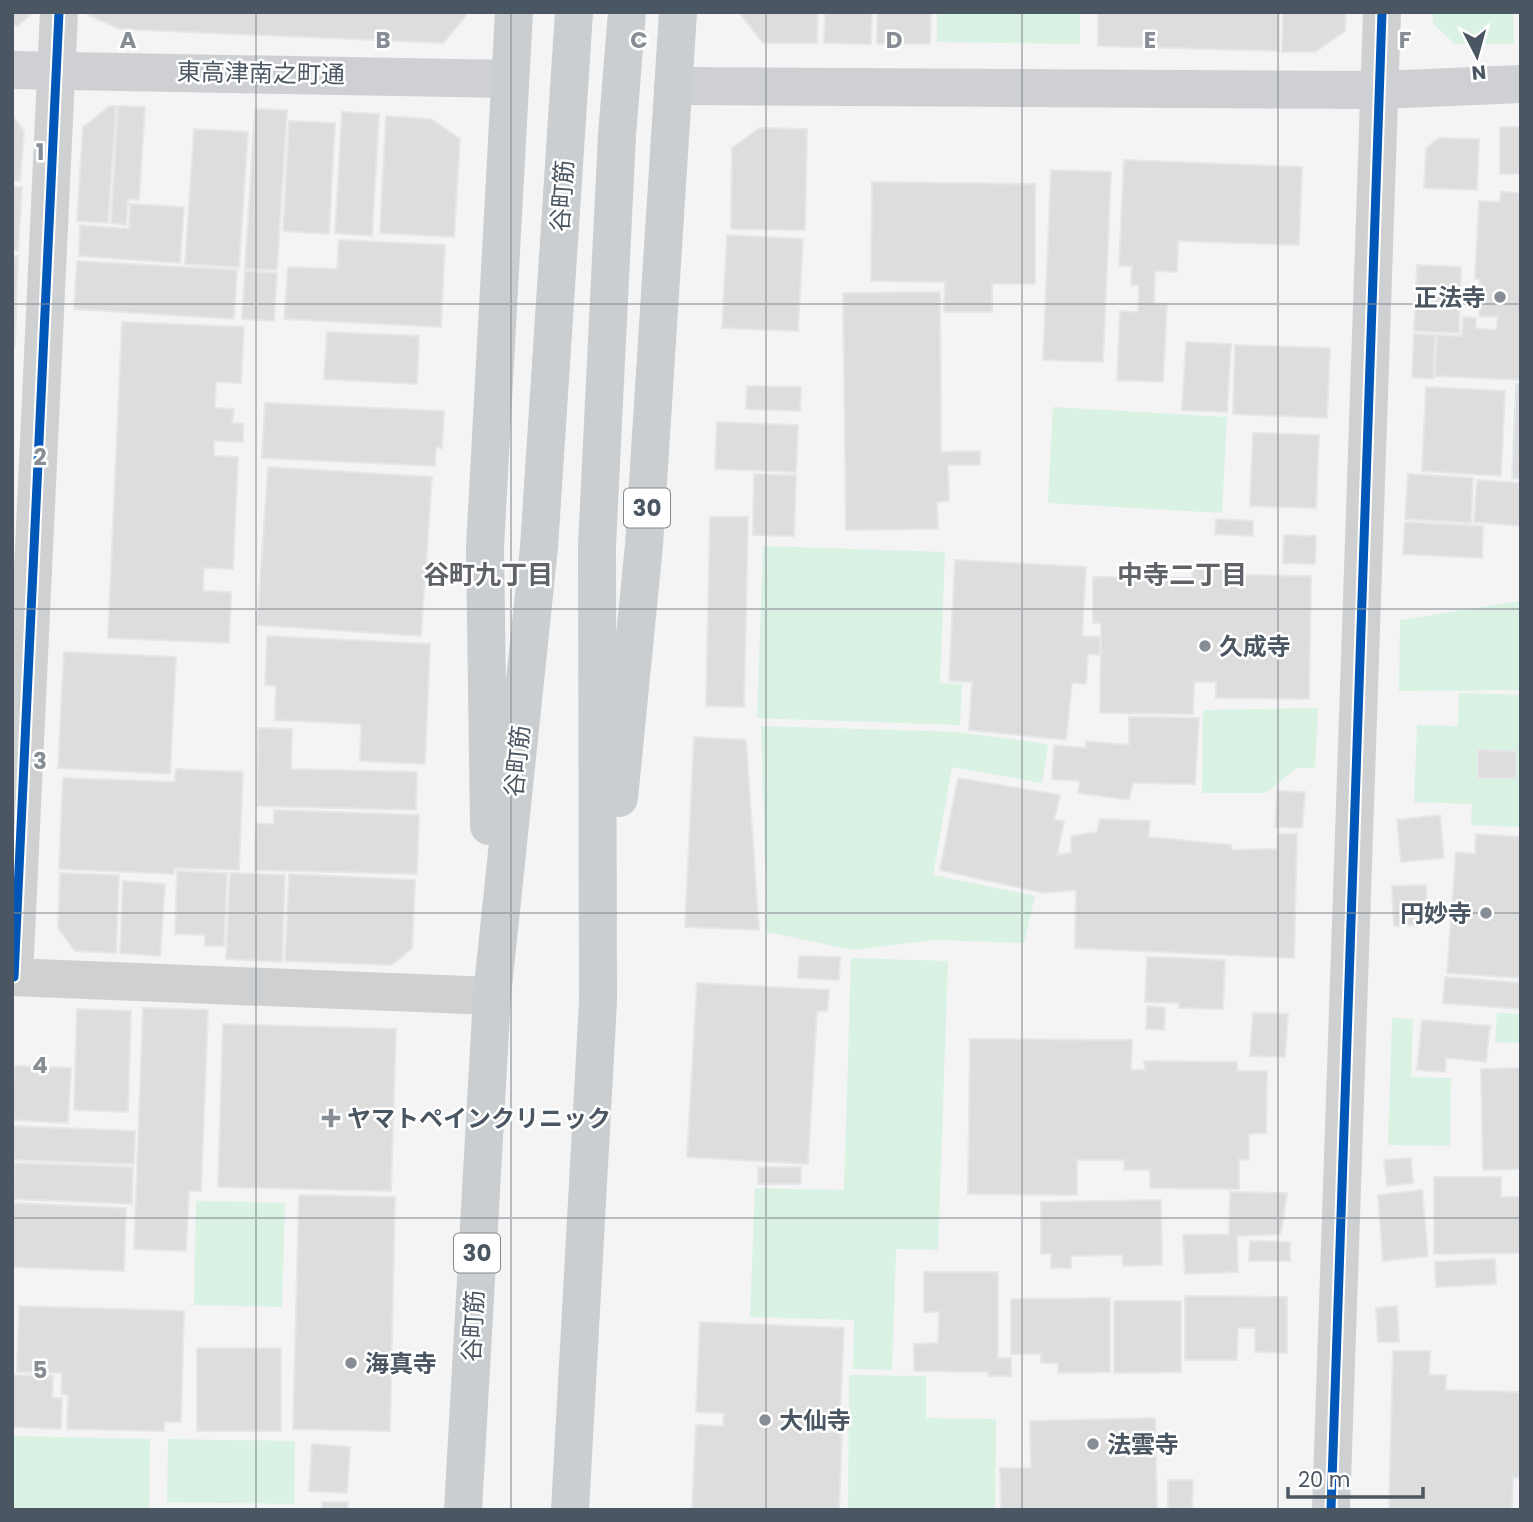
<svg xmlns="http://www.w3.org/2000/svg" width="1533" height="1522" font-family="Poppins,'Noto Sans JP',sans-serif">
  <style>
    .green { fill: #d9f2e3 }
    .building { fill: #ddddde; stroke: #e5e6e7; stroke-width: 2 }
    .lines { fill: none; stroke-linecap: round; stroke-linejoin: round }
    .street { stroke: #ced0d2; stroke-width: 38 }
    .secondary { stroke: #ced0d4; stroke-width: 38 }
    .primary { stroke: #caced1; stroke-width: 38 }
    .cycleway-casing { stroke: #fff; stroke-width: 13 }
    .cycleway { stroke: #0057b8; stroke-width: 9 }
    .grid { fill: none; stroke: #868d94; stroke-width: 2; stroke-opacity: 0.55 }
    .poi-dot { fill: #868d94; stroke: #fff; stroke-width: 2.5 }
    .labels { text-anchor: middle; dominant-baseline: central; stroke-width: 5; stroke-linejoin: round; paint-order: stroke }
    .shield { fill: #fff; stroke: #808990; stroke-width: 2 }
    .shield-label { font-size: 23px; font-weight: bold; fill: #4a5661 }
    .street-label { font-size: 24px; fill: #4a5661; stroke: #fff }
    .poi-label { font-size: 24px; font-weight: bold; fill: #4a5661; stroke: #fff; text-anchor: start }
    .neighbourhood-label { font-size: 26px; font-weight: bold; fill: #5f6368; stroke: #fff }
    .grid-label { font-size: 23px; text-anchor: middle; font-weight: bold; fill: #868d94; stroke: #fff; stroke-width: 5; stroke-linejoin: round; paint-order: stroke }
  </style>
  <rect width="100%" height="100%" fill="#f4f4f4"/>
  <!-- green -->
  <path class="green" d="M937,12H1080V44L937,42Z
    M1432,12H1513L1514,44H1455L1433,24Z
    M1053,407L1227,417L1222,513L1048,503Z
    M763,546L945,552L940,683L962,684L960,725L757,718Z
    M1521,601V690L1399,691L1400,620Z
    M1459,693L1521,695V827L1471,825L1472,804L1414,802L1417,725L1458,726Z
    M1318,708L1315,768H1297L1266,793H1202L1203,710Z
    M761,726L958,732L1048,744L1042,783L952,767L933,875L1035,896L1024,943L934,940L853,950L767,932Z
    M851,958L948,961L938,1250L896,1249L892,1370L853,1369L854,1320L750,1317L755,1188L844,1190Z
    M1497,1013L1521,1014V1043L1495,1042Z
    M1392,1018L1413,1019L1411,1077L1451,1078L1450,1146L1388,1145Z
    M196,1201L285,1203L282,1307L194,1305Z
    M849,1375L926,1376V1418L996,1419L995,1510H848Z
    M12,1436L150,1439L149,1510H12Z
    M168,1439L295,1441L294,1504L167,1502Z"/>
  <!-- building -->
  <path class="building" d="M12,12H33L18,26L12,25Z
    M88,12H466V16L443,43L120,29L88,15Z
    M741,12H818L817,43H763L741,15Z
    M825,12H872L871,44L824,43Z
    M877,12H931L930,44H877Z
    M1098,12H1279V51L1098,46Z
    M1283,12H1346L1345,31L1315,52H1282Z
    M110,106H116L108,223L77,221L83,127Z
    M118,106L145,107L139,200L128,199L126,225L111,223Z
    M255,109L287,110L277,270L245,269Z
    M342,112L379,114L372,236L335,233Z
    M12,115L24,131L20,181H12Z
    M386,116L431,119L460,139L454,237L380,233Z
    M289,121L335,123L329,234L283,231Z
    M1500,127H1521V174H1500Z
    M760,128L807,129L805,230L731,229L732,148Z
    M194,129L248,132L239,267L185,264Z
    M1439,138L1479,139L1477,190L1424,188L1426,148Z
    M1124,160L1302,167L1299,245L1178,241L1177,272L1155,271L1154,303L1167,304L1163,382L1117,380L1120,311L1138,312L1139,285H1131L1132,266H1119Z
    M1051,170L1111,172L1103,362L1043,360Z
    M872,182L1035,184V284H992V312H944L945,282L871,281Z
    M12,186L22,187L18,251H12Z
    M1501,192L1521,193V380L1435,376L1437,335L1462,336L1463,317L1476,318V328L1496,330L1498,317L1479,316L1480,279H1475L1479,201L1500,202Z
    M130,204L184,207L180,263L79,256L80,225L129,229Z
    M727,235L803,239L798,331L722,328Z
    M339,240L445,245L441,327L284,319L288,267L337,269Z
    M12,256H18L15,346H12Z
    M77,261L237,270L234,319L74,309Z
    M1417,265L1461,267L1459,333L1414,331Z
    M245,271L277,273L274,321L242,319Z
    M940,292L941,452L980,451V465H948L949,501L937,502L938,529L846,530L843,293Z
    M122,322L244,327L241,383L216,382L215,408L234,409L232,423L243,424V442L214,441V456L238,457L233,569L204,568L203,591L231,592L229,643L108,638Z
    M327,332L419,336L417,384L324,379Z
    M1414,334L1435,335L1433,379L1412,377Z
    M1186,342L1231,344L1227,412L1182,410Z
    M1235,345L1330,348L1327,418L1233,414Z
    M1516,384H1521V479L1512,478Z
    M747,386L801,387L800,411L746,409Z
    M1426,387L1505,391L1501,476L1422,471Z
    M265,403L444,411L442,448L436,447L435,466L262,458Z
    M717,422L798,425L796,472L715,469Z
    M1253,433L1319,435L1316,508L1250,506Z
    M268,467L432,477L421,636L257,625Z
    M754,474L796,475L794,536L753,535Z
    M1408,474L1473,478L1471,523L1405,519Z
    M1477,480L1521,483V526L1474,522Z
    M710,517H748L744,707L706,706Z
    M1216,519L1253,521V536L1215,534Z
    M1405,522L1483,526L1482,558L1403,554Z
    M1284,535L1316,536L1315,564L1283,563Z
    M955,560L1086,567L1082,636L1100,637V655L1088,654L1086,684L1072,683L1066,740L969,730L972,682L949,681Z
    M1193,568H1234L1233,575L1311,576L1309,699L1216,698V682H1194L1193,714L1100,713L1101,623H1093V577L1192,578Z
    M267,636L430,644L425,764L360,761L361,724L275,720L276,686L265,685Z
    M64,652L176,657L170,774L58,768Z
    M1129,717L1199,718L1195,784L1133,783L1129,800L1078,793L1080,781L1052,779L1054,745L1086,748V741L1129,745Z
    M258,728L292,729L291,769L417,772L416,810L257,806Z
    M694,737L746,740L759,930L685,927Z
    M1478,750L1516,751V778H1478Z
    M176,769L243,772L239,870L174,868V874L59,869L63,778L175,782Z
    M958,778L1060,795L1054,820L1064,821L1057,855L1071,853V836L1097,832L1100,819L1150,821L1148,837L1231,845L1232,850L1277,849L1278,834H1297L1294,958L1075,948L1076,890L1044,893L940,870Z
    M1277,791L1305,792L1302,828L1275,827Z
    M274,810L419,815L417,874L255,870L256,823L274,824Z
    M1440,815L1444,858L1401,862L1397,820Z
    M1476,834L1521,837V978L1447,973L1456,852L1475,854Z
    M177,871L227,873L224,946H205V935L175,934Z
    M60,873L119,875L116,953L75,951L58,928Z
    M230,873L285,875L282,962L226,959Z
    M289,874L415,880L412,948L392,965L285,961Z
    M123,881L165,884L160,956L120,953Z
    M1426,885L1427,925L1394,926L1392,886Z
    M799,956L840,957L839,980L798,978Z
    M1147,957L1225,960L1223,1009L1179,1008V1003L1145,1002Z
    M1445,977L1521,983V1009L1443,1003Z
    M697,983L829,990L827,1011H817L808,1164L687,1157Z
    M1147,1006L1165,1008L1164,1030L1146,1029Z
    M143,1008L208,1010L201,1191H189L186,1251L134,1249Z
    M77,1009L131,1011L128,1112L74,1110Z
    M1253,1013L1288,1014L1285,1057L1250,1056Z
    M1422,1020L1490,1026L1486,1062L1446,1058L1445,1072L1417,1070Z
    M223,1024L396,1029L391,1191L218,1187Z
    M970,1039L1132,1040L1131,1070H1145L1144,1061L1237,1062V1071H1267L1266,1133L1249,1134V1160L1239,1159V1189L1150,1188V1170H1124V1160H1077V1195L968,1194Z
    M14,1066L71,1068L68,1123L12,1120Z
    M1521,1068V1169L1483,1170L1481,1069Z
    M12,1126L135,1131L134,1164L12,1160Z
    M1411,1158L1413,1183L1387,1186L1384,1160Z
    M14,1163L133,1167L132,1204L13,1199Z
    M758,1167H801V1184H758Z
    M1434,1177H1501V1197H1521V1253L1434,1254Z
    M1422,1190L1428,1256L1383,1261L1378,1195Z
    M1230,1192L1287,1193L1281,1234L1237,1236L1238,1272L1185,1274L1183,1235L1229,1234Z
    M299,1195L395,1197L390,1431L293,1429Z
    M1161,1200L1162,1265L1123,1266L1122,1255L1071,1256V1268H1051V1254H1041V1202Z
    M12,1203L126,1208L124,1271L12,1267Z
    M1250,1241L1290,1242V1261H1249Z
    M1495,1259L1496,1284L1436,1287L1435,1262Z
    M924,1272H998V1358H1011V1376H988V1372L914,1371V1344L938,1343L939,1312H924Z
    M1185,1296L1287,1297V1353L1255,1352V1328H1238L1237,1360H1185Z
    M1110,1298V1372L1058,1373V1363H1041V1354H1011V1299Z
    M1114,1301H1181V1372L1114,1373Z
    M19,1306L184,1311L181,1422H164V1431L67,1429L68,1395L61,1394L62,1373L17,1372Z
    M1397,1306L1399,1342H1378L1376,1308Z
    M700,1322L844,1328L840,1415L807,1414L806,1431L842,1432L839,1510H692L696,1425L723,1426L724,1413L696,1412Z
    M197,1348H281V1431H197Z
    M1393,1351H1430L1429,1375H1446V1390L1521,1392V1478H1513L1512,1510H1389Z
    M12,1375L53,1376L52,1398H62L61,1429L12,1427Z
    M1155,1418L1157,1510H1001L1000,1468H1031L1030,1421Z
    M312,1444L350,1447L347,1493L309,1491Z
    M1168,1480H1193L1192,1510H1168Z
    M322,1502H348V1510H322Z"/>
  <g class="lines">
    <!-- street -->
    <path class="street" d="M12,977L492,996
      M14,977L59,12
      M1331,1510L1382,12"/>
    <!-- secondary -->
    <path class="secondary" d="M12,70L510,79
      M673,86L1380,90L1521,84"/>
    <!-- primary -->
    <path class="primary" d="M619,798L644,545L678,12
      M489,826L485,547L514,12
      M463,1510L492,996L539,547L574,12
      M570,1510L598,1002L597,546L617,135L627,12"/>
    <!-- cycleway casing -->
    <g class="cycleway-casing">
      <path id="cycleway" d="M14,977L59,12
        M1331,1510L1382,12"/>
    </g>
    <!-- cycleway -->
    <use href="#cycleway" class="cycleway"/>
  </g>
  <!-- grid -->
  <path class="grid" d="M256,12V1510M511,12V1510M766,12V1510M1022,12V1510M1278,12V1510M12,304H1521M12,609H1521M12,913H1521M12,1218H1521"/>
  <!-- markers -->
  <g class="poi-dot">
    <circle cx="1500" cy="297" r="7"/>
    <circle cx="1205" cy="646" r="7"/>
    <circle cx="1486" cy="913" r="7"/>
    <path d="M327.5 1107.5h7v7h7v7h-7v7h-7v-7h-7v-7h7z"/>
    <circle cx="351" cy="1363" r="7"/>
    <circle cx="765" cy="1420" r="7"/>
    <circle cx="1093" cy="1444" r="7"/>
  </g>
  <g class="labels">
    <!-- shield labels -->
    <g class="shield">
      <rect x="624" y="488.5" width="46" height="39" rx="5"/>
      <rect x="454" y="1233.5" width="46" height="39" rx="5"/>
    </g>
    <g class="shield-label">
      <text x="647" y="508">30</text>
      <text x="477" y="1253">30</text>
    </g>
    <!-- street labels -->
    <g class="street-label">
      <text transform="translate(261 73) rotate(1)">東高津南之町通</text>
      <text transform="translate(562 196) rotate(-86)">谷町筋</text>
      <text transform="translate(517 761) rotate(-84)">谷町筋</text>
      <text transform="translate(473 1326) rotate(-87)">谷町筋</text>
    </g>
    <!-- poi labels -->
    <g class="poi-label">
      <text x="1486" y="297" text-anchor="end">正法寺</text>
      <text x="1219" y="646">久成寺</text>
      <text x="1472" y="913" text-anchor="end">円妙寺</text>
      <text x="347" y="1118">ヤマトペインクリニック</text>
      <text x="365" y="1363">海真寺</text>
      <text x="779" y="1420">大仙寺</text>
      <text x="1107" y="1444">法雲寺</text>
    </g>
    <!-- neighbourhood labels -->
    <g class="neighbourhood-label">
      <text x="488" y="575">谷町九丁目</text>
      <text x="1182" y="575">中寺二丁目</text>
    </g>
  </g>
  <g class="grid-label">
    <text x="128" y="48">A</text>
    <text x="383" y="48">B</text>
    <text x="639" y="48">C</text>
    <text x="894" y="48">D</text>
    <text x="1150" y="48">E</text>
    <text x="1405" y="48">F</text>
    <text x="40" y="160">1</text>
    <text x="40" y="465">2</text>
    <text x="40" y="769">3</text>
    <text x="40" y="1073">4</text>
    <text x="40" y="1378">5</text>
  </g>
  <!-- border -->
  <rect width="1533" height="1522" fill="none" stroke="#4a5661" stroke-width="28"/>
  <!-- north arrow -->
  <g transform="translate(1477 56) rotate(174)" stroke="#ffffff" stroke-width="5" paint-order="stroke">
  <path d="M0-5L12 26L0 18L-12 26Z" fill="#4a5661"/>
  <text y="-10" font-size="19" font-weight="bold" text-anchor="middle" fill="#4a5661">N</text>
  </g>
  <!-- scale -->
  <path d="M1288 1487v10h135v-10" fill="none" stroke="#4a5661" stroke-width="3.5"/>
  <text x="1298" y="1487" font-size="21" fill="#4a5661" stroke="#ffffff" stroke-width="5" paint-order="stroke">20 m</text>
</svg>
